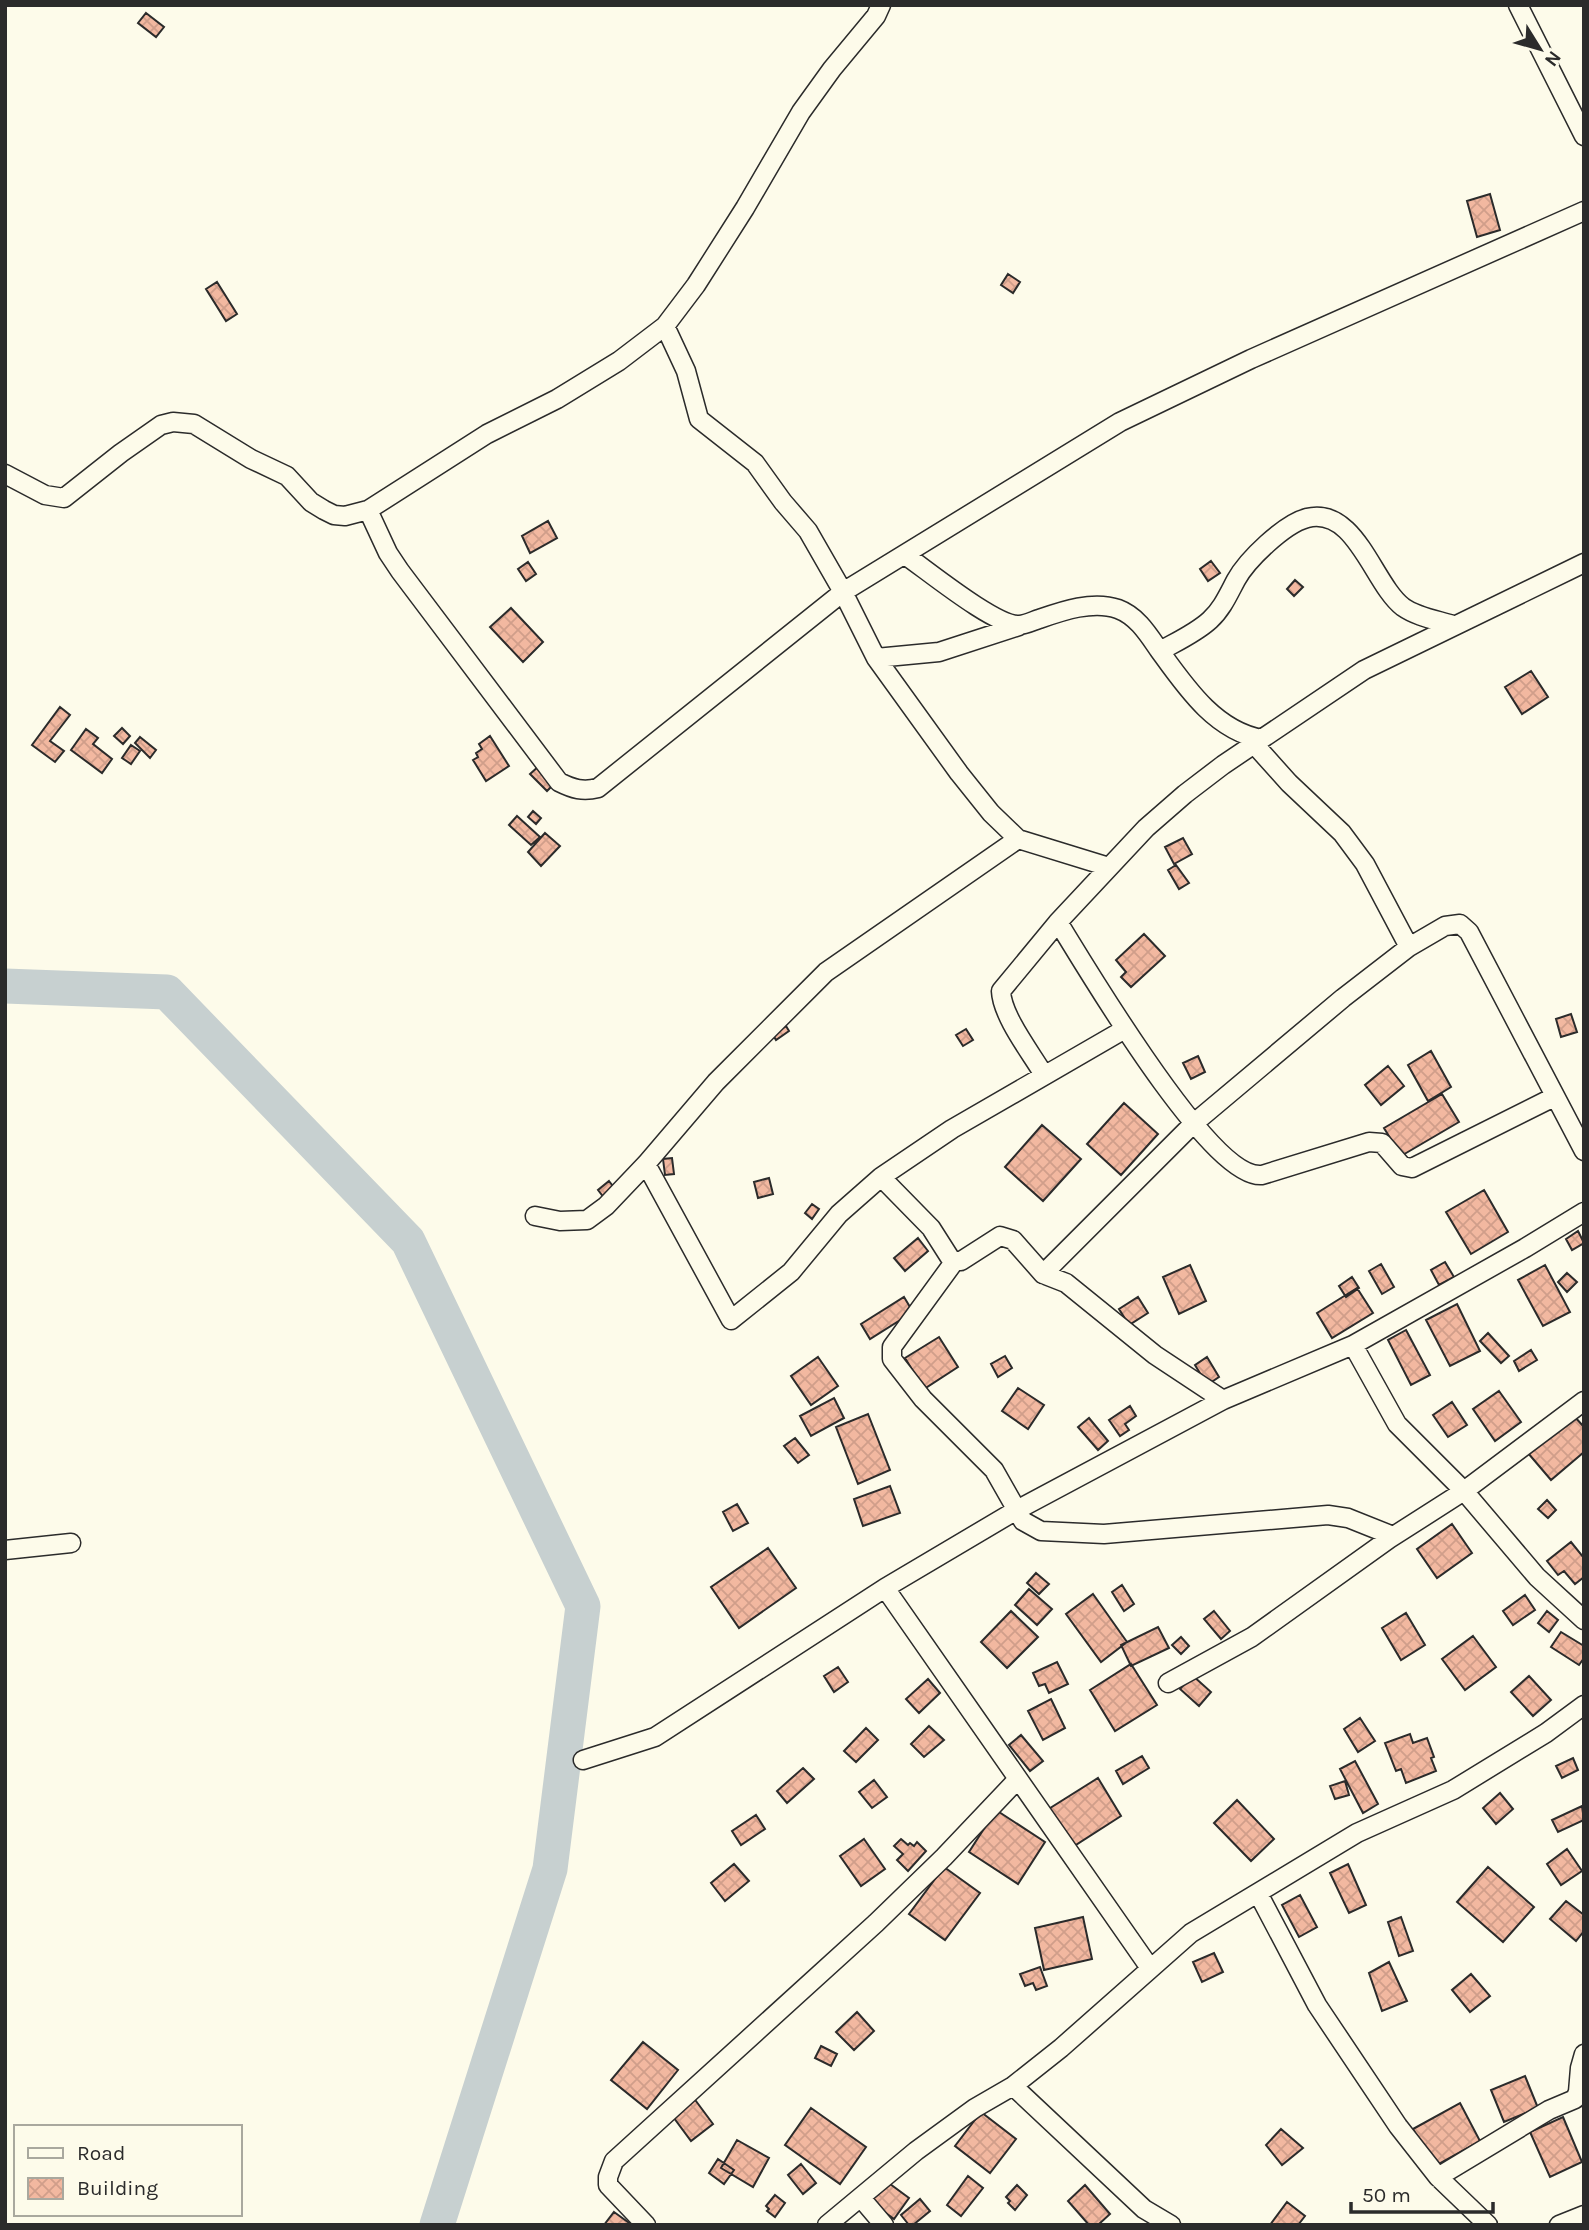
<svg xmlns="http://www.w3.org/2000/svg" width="1589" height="2230" font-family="Karla,sans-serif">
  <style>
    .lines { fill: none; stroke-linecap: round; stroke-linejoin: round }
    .river { stroke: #c7d0d0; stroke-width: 35 }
    .building { fill: url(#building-cross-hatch); stroke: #2b2b2b; stroke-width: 2 }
    .minor-casing { stroke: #2b2b2b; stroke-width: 21 }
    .minor { stroke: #fdfbea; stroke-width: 18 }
  </style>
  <defs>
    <pattern id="building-cross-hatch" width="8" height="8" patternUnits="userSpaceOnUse" patternTransform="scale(1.75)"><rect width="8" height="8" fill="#f2b8a0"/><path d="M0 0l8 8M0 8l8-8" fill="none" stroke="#d09e8a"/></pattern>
  </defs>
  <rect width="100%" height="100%" fill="#fdfbea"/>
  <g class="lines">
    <!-- river -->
    <path class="river" d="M5,986L167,992L408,1241L583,1606L550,1869L437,2225"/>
  </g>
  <!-- building -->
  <path class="building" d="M146,13L164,27L156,37L138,23Z
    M1490,194L1500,230L1477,237L1467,201Z
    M1008,274L1020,282L1013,293L1001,285Z
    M217,282L237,314L226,321L206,289Z
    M548,521L557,538L530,553L522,536Z
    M1211,561L1220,573L1208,581L1200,569Z
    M528,562L536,574L526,581L518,569Z
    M1295,580L1303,587L1294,596L1287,589Z
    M511,608L543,642L523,662L490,627Z
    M1531,671L1548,697L1522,714L1505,687Z
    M60,707L70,715L50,741L64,751L55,762L32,745Z
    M122,728L130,736L123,744L114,736Z
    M86,729L98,738L93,744L112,759L102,773L71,750Z
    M490,736L509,766L486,781L473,760L478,757L476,753L482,749L479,744Z
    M140,737L156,750L150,758L135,743Z
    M131,745L140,751L131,764L122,758Z
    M539,766L555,783L547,791L530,774Z
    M533,811L541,818L536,824L528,817Z
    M517,816L540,837L531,845L509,825Z
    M545,833L560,846L541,866L528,852Z
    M1183,838L1192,854L1174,864L1165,847Z
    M1176,865L1189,883L1179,889L1168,870Z
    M1144,934L1165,956L1131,987L1121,977L1126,972L1116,960Z
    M1571,1014L1577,1032L1561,1037L1556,1019Z
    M786,1026L789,1031L776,1040L773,1035Z
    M966,1029L973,1040L963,1046L956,1035Z
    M1431,1051L1451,1087L1428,1101L1408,1065Z
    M1198,1056L1205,1072L1191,1079L1183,1063Z
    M1388,1066L1404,1086L1381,1105L1365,1085Z
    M1442,1094L1459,1122L1401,1156L1384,1128Z
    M1124,1103L1158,1134L1121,1175L1087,1144Z
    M1042,1125L1081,1159L1043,1201L1005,1167Z
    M672,1158L674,1174L665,1175L663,1159Z
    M769,1178L773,1194L758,1198L754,1182Z
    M609,1181L616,1190L605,1199L598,1190Z
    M1484,1190L1508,1232L1471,1254L1446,1212Z
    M812,1204L819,1209L812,1219L805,1213Z
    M1578,1231L1584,1243L1572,1250L1566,1239Z
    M918,1238L928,1251L905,1271L894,1258Z
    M1445,1262L1454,1277L1439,1285L1431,1270Z
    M1381,1264L1394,1287L1382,1294L1369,1271Z
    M1190,1265L1206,1301L1179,1314L1163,1277Z
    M1545,1265L1570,1312L1543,1326L1518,1280Z
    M1567,1273L1577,1282L1567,1292L1558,1282Z
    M1352,1277L1359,1288L1346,1297L1339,1286Z
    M1357,1288L1373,1313L1332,1338L1317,1313Z
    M904,1297L913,1312L870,1339L861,1324Z
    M1138,1297L1148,1313L1129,1325L1119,1309Z
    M1457,1304L1480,1351L1450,1366L1426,1320Z
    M1406,1330L1430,1375L1411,1385L1388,1340Z
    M1488,1333L1509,1356L1501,1363L1480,1341Z
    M939,1337L958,1367L924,1389L905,1358Z
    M1531,1350L1537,1360L1519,1371L1514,1361Z
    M1005,1356L1012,1368L998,1377L991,1364Z
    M818,1357L838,1386L811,1405L791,1376Z
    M1207,1357L1219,1377L1207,1385L1195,1365Z
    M1018,1388L1044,1405L1028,1429L1002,1411Z
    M1499,1391L1521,1422L1495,1441L1473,1409Z
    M834,1398L844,1418L811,1436L800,1416Z
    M1452,1402L1467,1425L1448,1437L1433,1415Z
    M1130,1406L1136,1416L1125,1424L1129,1430L1120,1436L1109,1420Z
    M868,1414L890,1470L858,1484L836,1427Z
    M1573,1415L1584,1427V1452L1551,1480L1528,1453Z
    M1089,1418L1108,1441L1098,1450L1078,1427Z
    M795,1438L809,1455L798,1463L784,1446Z
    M890,1486L900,1513L863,1526L854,1499Z
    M1547,1500L1556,1510L1548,1518L1538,1509Z
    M737,1504L748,1523L733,1531L723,1512Z
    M1452,1524L1472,1553L1437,1578L1417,1549Z
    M1571,1542L1584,1558V1577L1575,1584L1564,1571L1558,1575L1547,1561Z
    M768,1548L796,1588L739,1628L711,1587Z
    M1036,1573L1049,1584L1039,1594L1027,1583Z
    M1122,1585L1134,1604L1124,1611L1112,1592Z
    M1029,1589L1052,1609L1037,1625L1015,1605Z
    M1093,1594L1127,1642L1101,1662L1066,1614Z
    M1525,1595L1535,1610L1513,1625L1503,1611Z
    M1011,1611L1038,1637L1007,1668L981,1642Z
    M1214,1611L1230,1631L1221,1639L1204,1619Z
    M1547,1611L1558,1620L1549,1632L1538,1623Z
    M1406,1613L1425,1645L1401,1660L1382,1628Z
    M1158,1627L1169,1648L1131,1666L1121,1645Z
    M1561,1632L1584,1646V1658L1579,1665L1551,1647Z
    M1473,1636L1496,1667L1465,1690L1442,1659Z
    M1181,1637L1189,1646L1181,1654L1172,1645Z
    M1057,1662L1068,1684L1049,1693L1045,1684L1039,1686L1033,1673Z
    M1131,1664L1157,1705L1115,1731L1090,1690Z
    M838,1667L848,1682L834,1692L824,1676Z
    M1192,1675L1211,1692L1199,1706L1180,1689Z
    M1529,1676L1551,1700L1533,1716L1511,1692Z
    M928,1679L940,1693L919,1713L906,1699Z
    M1051,1699L1065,1728L1043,1740L1028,1711Z
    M1360,1718L1375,1741L1358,1752L1344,1729Z
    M929,1726L944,1740L924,1757L911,1744Z
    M866,1728L878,1740L856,1762L844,1751Z
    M1410,1734L1413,1743L1427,1738L1434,1757L1431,1758L1436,1771L1406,1783L1401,1769L1396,1771L1385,1743Z
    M1021,1735L1043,1761L1030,1771L1009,1745Z
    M1142,1756L1149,1768L1123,1784L1116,1771Z
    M1573,1758L1578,1770L1562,1778L1556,1766Z
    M1355,1761L1378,1804L1363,1813L1340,1769Z
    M803,1768L814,1779L787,1803L777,1791Z
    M1098,1778L1121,1816L1071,1848L1047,1810Z
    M874,1780L887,1797L872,1808L859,1792Z
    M1345,1781L1349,1795L1335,1799L1330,1786Z
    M1500,1793L1513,1809L1496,1824L1483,1808Z
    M1237,1800L1274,1839L1251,1861L1214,1823Z
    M1582,1806L1584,1820L1558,1832L1552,1820Z
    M996,1810L1045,1842L1018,1884L969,1852Z
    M756,1815L765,1829L741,1845L732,1831Z
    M864,1839L885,1869L861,1886L840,1856Z
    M901,1839L908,1845L910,1843L914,1846L917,1842L926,1851L908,1871L897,1860L903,1854L894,1846Z
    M1567,1849L1582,1871L1561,1885L1547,1864Z
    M734,1864L749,1881L725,1901L711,1883Z
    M1348,1864L1366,1905L1349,1913L1330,1873Z
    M944,1867L980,1893L945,1940L909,1914Z
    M1488,1867L1534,1907L1503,1942L1457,1902Z
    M1300,1895L1317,1927L1299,1937L1282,1905Z
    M1566,1901L1584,1915V1931L1576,1941L1550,1919Z
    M1083,1917L1092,1959L1044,1970L1035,1928Z
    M1401,1917L1413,1951L1399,1956L1388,1922Z
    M1214,1953L1223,1972L1202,1982L1193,1962Z
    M1389,1962L1407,2001L1382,2011L1369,1973Z
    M1040,1967L1047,1986L1036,1990L1033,1983L1025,1986L1020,1974Z
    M1471,1974L1490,1996L1470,2012L1452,1990Z
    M857,2012L874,2031L854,2050L836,2032Z
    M643,2042L678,2070L647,2109L611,2080Z
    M821,2046L837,2054L831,2066L815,2058Z
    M1525,2076L1538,2108L1504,2122L1491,2090Z
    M693,2097L713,2124L691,2141L671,2114Z
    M1460,2103L1480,2141L1433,2167L1413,2129Z
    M811,2108L866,2147L840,2184L785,2145Z
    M981,2112L1016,2139L990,2173L955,2146Z
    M1563,2117L1582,2162L1550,2177L1530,2132Z
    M1281,2129L1303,2148L1282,2165L1266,2145Z
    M737,2140L769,2158L753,2187L721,2168Z
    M718,2159L734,2170L724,2184L709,2173Z
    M801,2164L816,2183L803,2194L788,2175Z
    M968,2176L983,2188L961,2216L947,2205Z
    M886,2181L909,2198L894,2219L871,2202Z
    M1017,2185L1027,2195L1015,2210L1008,2203L1010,2201L1006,2197Z
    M1085,2185L1110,2214L1098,2225H1089L1068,2201Z
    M775,2195L785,2203L775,2217L767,2211L769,2209L766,2206Z
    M920,2199L930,2211L913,2225H909L901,2215Z
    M1287,2202L1305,2216L1298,2225H1270Z
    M614,2212L632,2225H604Z"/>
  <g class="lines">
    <!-- minor casing -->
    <g class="minor-casing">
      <path id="minor" d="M1518,5L1584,136
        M665,326L686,371L699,419L755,463L783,502L808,531L843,592L876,658L959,773L991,813L1018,839L1109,867
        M5,474L45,495L64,498L121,453L161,425L173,422L194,424L251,459L287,476L311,502L324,510L334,515L345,516L368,510L487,434L557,399L619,361L665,326L696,285L745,208L801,112L832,69L876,16L881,5
        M368,510L388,553L400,571L559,782C573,789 583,792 598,788L843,592L1120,422L1251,359L1584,211
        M905,555C927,570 995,626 1019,625C1025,625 1033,621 1039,619C1062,611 1093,600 1118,609C1137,616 1148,634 1159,650C1185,686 1215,731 1262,739
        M1160,651C1176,642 1196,633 1210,620C1222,609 1228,595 1236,580C1247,560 1284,524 1307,518C1356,506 1373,584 1403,607C1417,617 1437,620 1453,625
        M876,658L939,652L1019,626
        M1254,744L1289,783L1342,833L1365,864L1409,947
        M1058,922C1086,967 1211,1180 1262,1175L1369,1142L1382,1143L1402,1166L1412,1168L1554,1097
        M1044,1075C1031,1053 1002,1016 1001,991L1058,922L1146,828L1185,794L1223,765L1364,670L1584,563
        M646,1164L731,1320L791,1272L839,1214L881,1177L952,1129L1125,1029
        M881,1177L931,1228L952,1261H961L1000,1236L1013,1240L1043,1274L1066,1283L1155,1355L1223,1400
        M535,1216L560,1221L587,1220L606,1206L646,1164L716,1082L826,972L1018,839
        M954,1262L892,1347V1359L923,1399L994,1470L1023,1521L1041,1531L1104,1534L1328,1515L1348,1518L1393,1536
        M1043,1274L1193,1124L1343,998L1409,947L1445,926L1460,924L1469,932L1584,1151
        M1353,1345L1397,1424L1464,1491L1537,1577L1584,1620
        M5,1550L71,1543
        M885,1588L1150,1968
        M1168,1683L1252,1637L1389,1539L1464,1491L1584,1401
        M583,1760L655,1737L885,1588L1015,1511L1223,1400L1353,1345L1525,1248L1584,1212
        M1258,1893L1317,2005L1398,2126L1438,2177L1488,2225
        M1013,2086L1144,2209L1171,2225
        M1438,2177L1549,2110L1575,2099L1578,2092L1580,2068L1584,2054
        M861,2198L884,2225
        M646,2225L608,2185V2177L614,2161L876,1923L944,1857L1017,1780
        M827,2225L916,2151L975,2108L1013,2086L1061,2048L1191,1933L1357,1833L1453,1790L1546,1733L1584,1705
        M1559,2225L1584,2215"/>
    </g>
    <!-- minor -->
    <use href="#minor" class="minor"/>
  </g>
  <!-- border -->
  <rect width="1589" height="2230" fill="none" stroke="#2b2b2b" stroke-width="14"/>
  <!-- legend -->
  <rect x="14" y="2125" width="228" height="91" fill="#fdfbea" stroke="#a9a89e" stroke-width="2"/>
  <rect x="28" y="2148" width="35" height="10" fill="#fdfbea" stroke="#a9a89e" stroke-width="2"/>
  <text x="77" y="2160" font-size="21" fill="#2b2b2b">Road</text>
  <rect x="28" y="2178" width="35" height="21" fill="url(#building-cross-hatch)" stroke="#a9a89e" stroke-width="2"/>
  <text x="77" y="2195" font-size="21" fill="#2b2b2b">Building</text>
  <!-- north arrow -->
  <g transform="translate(1540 49) rotate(127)" stroke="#fdfbea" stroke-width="5" paint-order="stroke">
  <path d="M0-5L12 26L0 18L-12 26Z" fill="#2b2b2b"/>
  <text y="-10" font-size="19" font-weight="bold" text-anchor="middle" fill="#2b2b2b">N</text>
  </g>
  <!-- scale -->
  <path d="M1351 2202v10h142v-10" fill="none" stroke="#2b2b2b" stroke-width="3.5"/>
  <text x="1362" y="2202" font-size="21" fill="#2b2b2b" stroke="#fdfbea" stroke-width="5" paint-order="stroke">50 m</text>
</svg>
